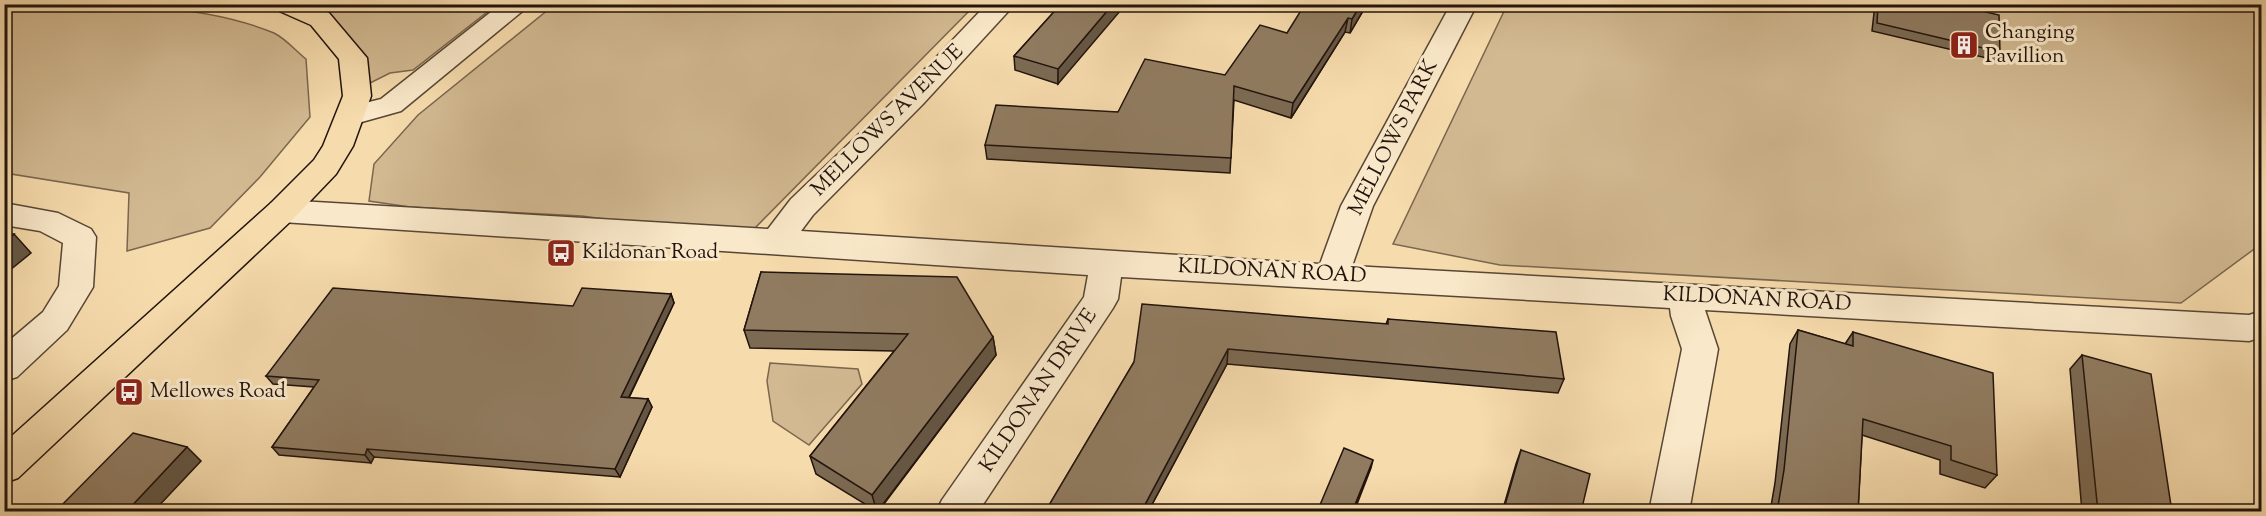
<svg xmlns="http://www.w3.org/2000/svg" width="2266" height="516" font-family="'Sorts Mill Goudy',serif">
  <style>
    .green { fill: #d2b991; stroke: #7a664f; stroke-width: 1.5 }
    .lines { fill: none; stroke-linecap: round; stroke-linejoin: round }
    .minor-casing { stroke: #574635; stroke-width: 3 }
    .major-casing { stroke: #22140d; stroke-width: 3 }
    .minor { fill: #f9e8c9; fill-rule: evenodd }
    .major { fill: #f6dbac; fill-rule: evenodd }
    .wall { fill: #7c6a53; stroke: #22140d; stroke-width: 1.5 }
    .shaded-wall { fill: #655643; stroke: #22140d; stroke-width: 1.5 }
    .building { fill: #907b60; stroke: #22140d; stroke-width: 1.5 }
    .labels { text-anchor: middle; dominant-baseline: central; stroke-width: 6; stroke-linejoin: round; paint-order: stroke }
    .poi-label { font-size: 21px; fill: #22140d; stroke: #f9e8c9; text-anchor: start }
    .street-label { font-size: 21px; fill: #22140d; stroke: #f9e8c9 }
  </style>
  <rect width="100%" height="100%" fill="#f6dbac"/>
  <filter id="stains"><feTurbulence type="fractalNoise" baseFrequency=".00333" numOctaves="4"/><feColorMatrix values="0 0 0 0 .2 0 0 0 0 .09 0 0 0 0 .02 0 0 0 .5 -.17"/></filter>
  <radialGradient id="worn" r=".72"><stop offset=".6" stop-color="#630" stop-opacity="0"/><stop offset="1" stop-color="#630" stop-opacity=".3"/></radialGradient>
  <!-- green -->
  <path class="green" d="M4,5C92,4 194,0 274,33C286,39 296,51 306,59L310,117L260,177L210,228L127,251L129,193L5,173Z
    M288,5H496L413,70L390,73L356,90L353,58Z
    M554,5H975L755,228L752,239L582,216L410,207L369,201L374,164L418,115Z
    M1507,5H2261V244L2181,303L1500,265L1393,244Z
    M770,363L858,369L862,384L809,445L773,421L767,381Z"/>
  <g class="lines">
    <!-- minor casing -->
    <g class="minor-casing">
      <path id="minor" d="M501,4H531L401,111L351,125L341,123L336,116L341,109L381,99Z
        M987,4H1015L923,104L813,215L801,231L1320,264L1341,206L1451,4H1477L1373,206L1352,266L2249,315L2262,311V337L2249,341L1705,310L1718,349L1689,512H1649L1682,349L1671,316L1670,308L1121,277L1118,299L1113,308L978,512H936L942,500L1084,297L1088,275L282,222L271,219L266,211L271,203L282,200L768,229L791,199L903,92Z
        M4,203L58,213L91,229L96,237L93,287L67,330L17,377L4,381V345L43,312L59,286L63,243L40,231L4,225Z"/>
    </g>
    <!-- major casing -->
    <g class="major-casing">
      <path id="major" d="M273,4H309L329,13L367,58L371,96L353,146L336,174L293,219L18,478L4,483V443L271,203L314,160L323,146L343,96L339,59L311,25L277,10Z"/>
    </g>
    <!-- minor -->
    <use href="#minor" class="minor"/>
    <!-- major -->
    <use href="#major" class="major"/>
  </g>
  <!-- wall -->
  <path class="wall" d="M1061,4L1058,84L1015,70L1014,56Z
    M1367,4L1350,33L1345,32L1291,118L1234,100L1230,173L987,159L985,145L1118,112L1225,75Z
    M1875,4H1952L2000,52L1995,60L1872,31Z
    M761,272L993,337L996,355L878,512L816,474L810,456L894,351L750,348L744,330Z
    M671,294L674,303L629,398L648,399L652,407L620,477L374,457L371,463L279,455L272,447L314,387L273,384L266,376Z
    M1388,319L1564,379L1558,393L1227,364L1148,512H1045L1134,362L1386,324Z
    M1798,330L1845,344L1853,332L1997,475L1985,488L1940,474V460L1862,435L1858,512H1770L1775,483L1790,344Z
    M2082,355L2172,512H2082L2070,369Z
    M1521,450L1581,512H1502L1516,464Z"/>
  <!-- shaded-wall -->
  <path class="shaded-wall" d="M1113,4H1126L1058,84V69Z
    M1361,4H1367L1350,33L1352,19Z
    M1348,18L1345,32L1291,118L1293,103Z
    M14,234L31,253L4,275V243Z
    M671,294L674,303L625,405L621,397Z
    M993,337L996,355L877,512L872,495Z
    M1228,349L1227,364L1148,512H1141Z
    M648,399L652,407L620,477L615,469Z
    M187,447L201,461L153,512H126Z
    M367,449L374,457L371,463L365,455Z
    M1373,460L1371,468L1354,512H1352Z"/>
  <!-- building -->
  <path class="building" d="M1061,4H1113L1058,69L1014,56Z
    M1305,4H1361L1352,19L1348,18L1293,103L1234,86L1231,158L985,145L996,105L1118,112L1145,59L1225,75L1260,25L1287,33Z
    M1878,4H1952L1999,15L2000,52L1877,23Z
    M4,233L14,234L4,243Z
    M761,272L957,277L993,337L872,495L810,456L908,334L744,330Z
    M333,288L573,306L582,288L671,294L621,397L648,399L615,469L367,449L365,455L272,447L319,380L266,376Z
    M1142,304L1388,324V319L1556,332L1564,379L1228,349L1141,512H1045L1134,362Z
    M1798,330L1853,346V332L1993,373L1997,475L1951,460V446L1863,419L1858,512H1777L1784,470Z
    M2082,355L2151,374L2172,512H2098Z
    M133,433L187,447L126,512H55Z
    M1344,448L1373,460L1352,512H1317Z
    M1521,450L1590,474L1581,512H1503Z"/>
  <!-- icons -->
  <defs>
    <g id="building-square" transform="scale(1.5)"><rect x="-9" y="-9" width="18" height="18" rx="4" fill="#8f2418" stroke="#f9e8c9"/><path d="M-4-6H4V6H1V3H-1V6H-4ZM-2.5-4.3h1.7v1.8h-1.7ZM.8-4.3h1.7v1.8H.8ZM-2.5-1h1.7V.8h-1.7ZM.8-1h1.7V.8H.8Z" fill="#fff"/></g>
    <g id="bus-square" transform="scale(1.5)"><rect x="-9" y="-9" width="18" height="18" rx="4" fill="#8f2418" stroke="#f9e8c9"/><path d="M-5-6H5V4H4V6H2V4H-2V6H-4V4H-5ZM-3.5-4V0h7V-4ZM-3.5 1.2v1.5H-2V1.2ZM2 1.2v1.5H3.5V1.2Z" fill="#fff"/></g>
  </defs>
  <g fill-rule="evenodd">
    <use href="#building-square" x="1964" y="45"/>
    <use href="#bus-square" x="561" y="253"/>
    <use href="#bus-square" x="129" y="392"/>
  </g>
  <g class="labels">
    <!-- poi labels -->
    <g class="poi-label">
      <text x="1985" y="33">Changing<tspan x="1985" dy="24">Pavillion</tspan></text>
      <text x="582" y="253">Kildonan Road</text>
      <text x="150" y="392">Mellowes Road</text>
    </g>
    <!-- street labels -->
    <g class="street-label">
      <text transform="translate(888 121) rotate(-45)">MELLOWS AVENUE</text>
      <text transform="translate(1394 138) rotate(-63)">MELLOWS PARK</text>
      <text transform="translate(1272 272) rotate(3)">KILDONAN ROAD</text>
      <text transform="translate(1757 300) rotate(3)">KILDONAN ROAD</text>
      <text transform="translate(1039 391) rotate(-56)">KILDONAN DRIVE</text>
    </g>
  </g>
  <!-- margin -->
  <rect width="2266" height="516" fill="none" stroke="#f6dbac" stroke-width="24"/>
  <rect x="6" y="6" width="2254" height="504" fill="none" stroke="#22140d" stroke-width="3"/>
  <rect x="12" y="12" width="2242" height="492" fill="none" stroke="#22140d" stroke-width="1.5"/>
  <rect width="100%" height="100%" filter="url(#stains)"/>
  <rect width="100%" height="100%" fill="url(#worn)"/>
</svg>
